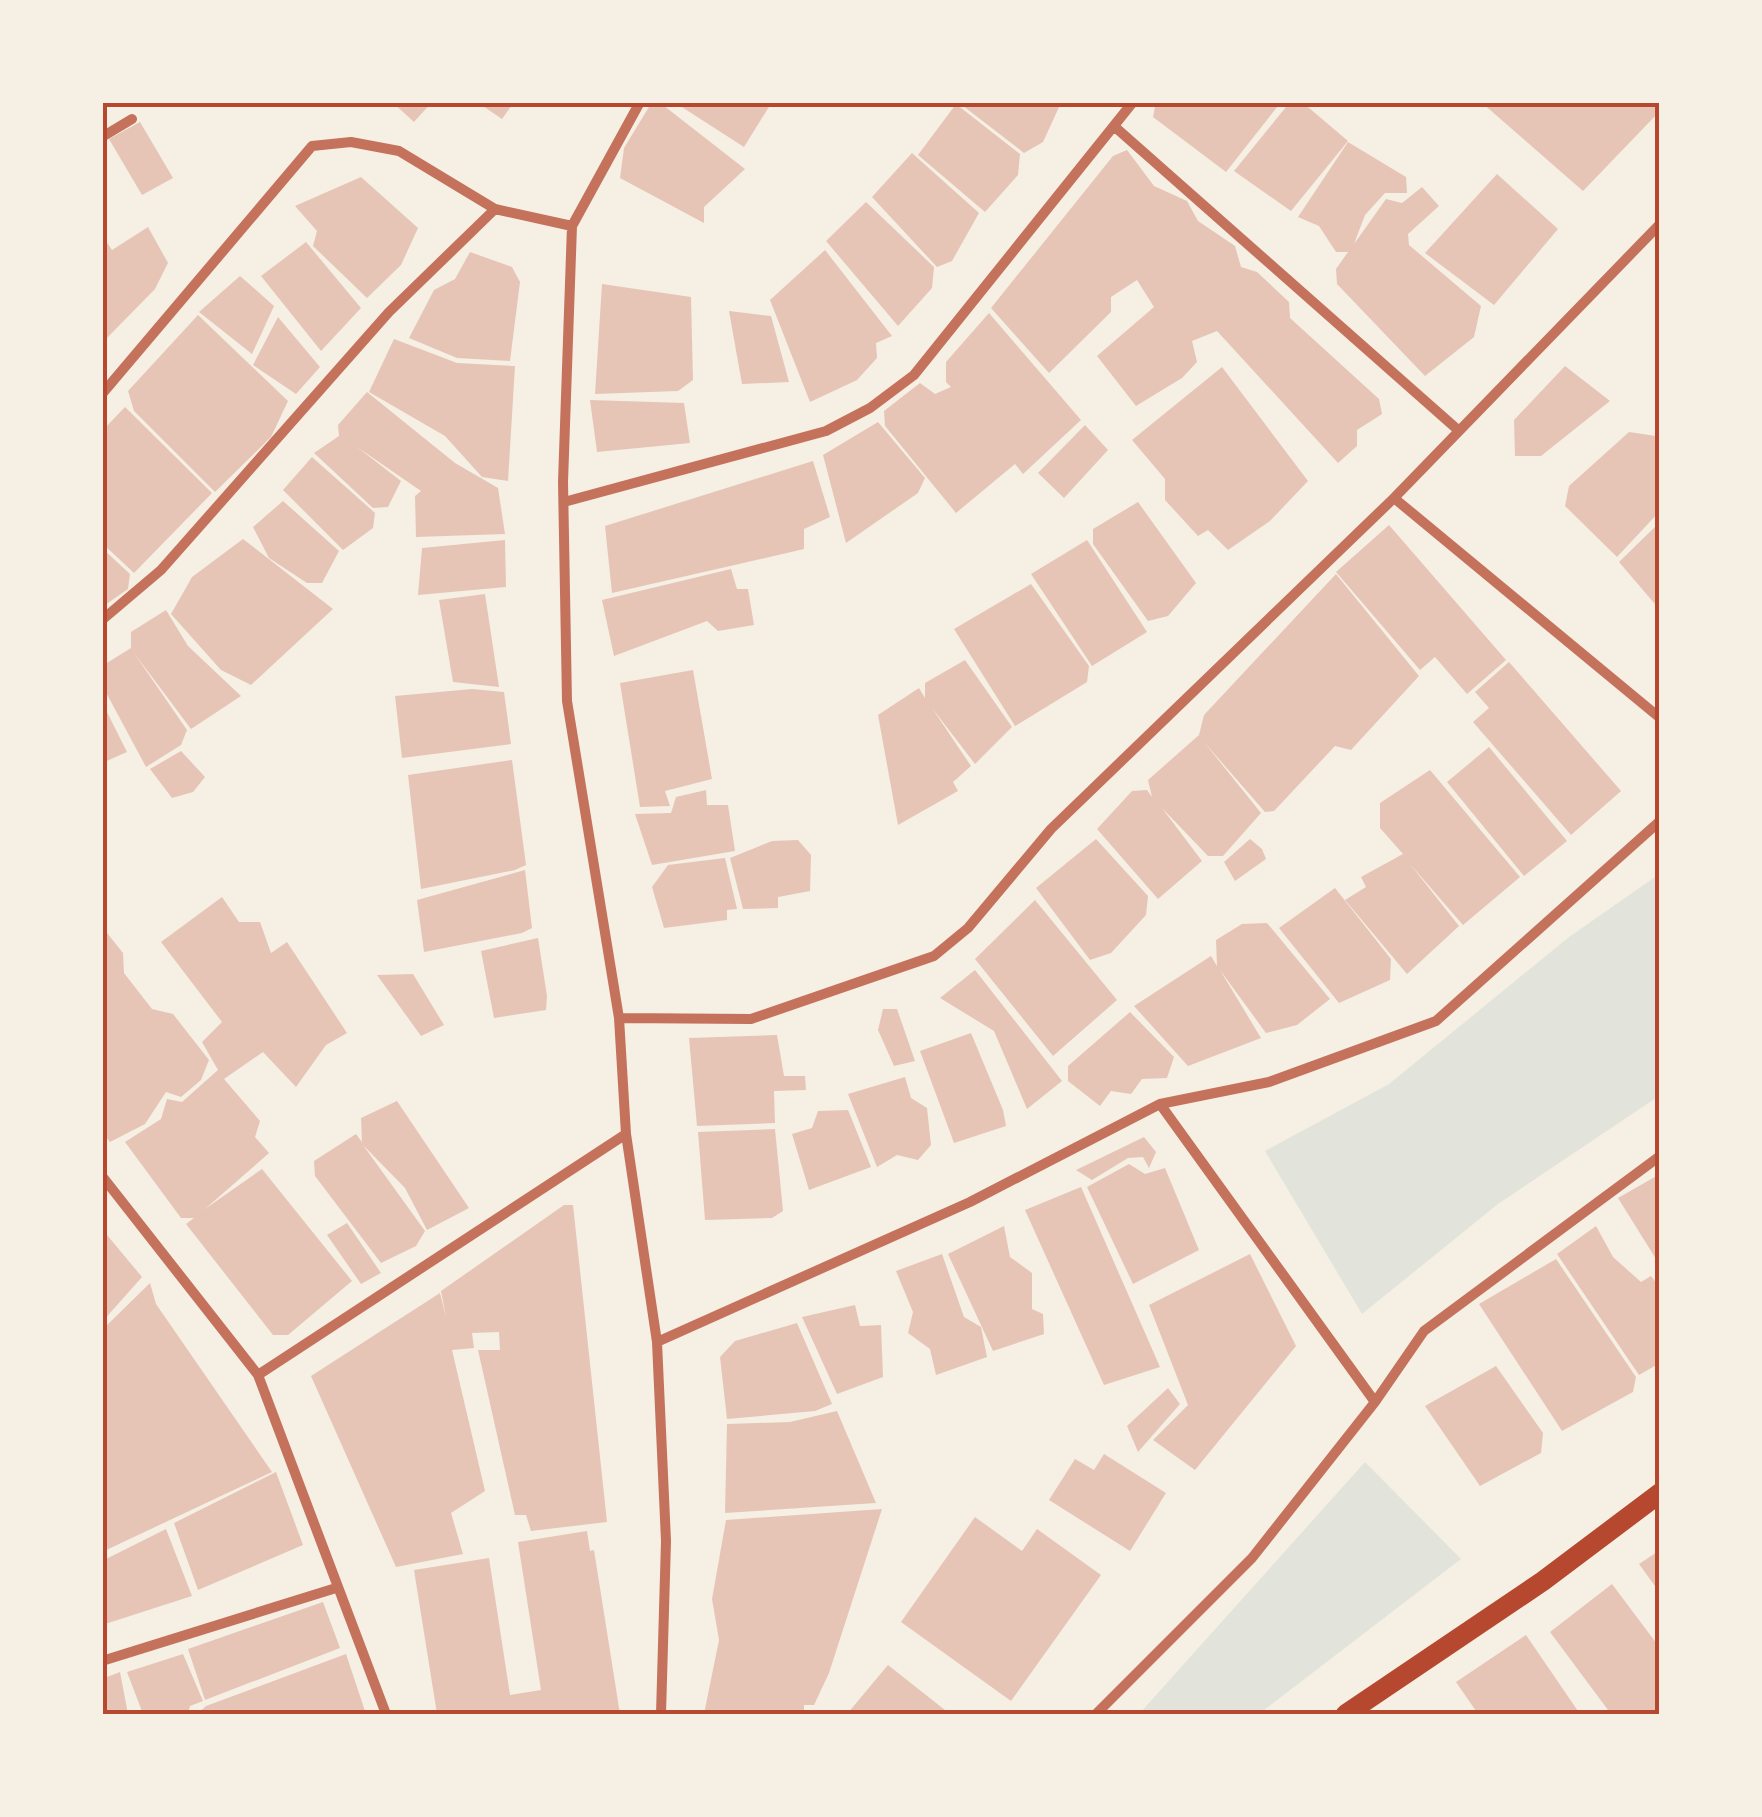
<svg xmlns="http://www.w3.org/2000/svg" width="1762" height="1817" font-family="'Work Sans',sans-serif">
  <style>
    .green { fill: #e2e4dc }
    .building { fill: #e6c5b7 }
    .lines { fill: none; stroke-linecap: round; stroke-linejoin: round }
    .minor { stroke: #c5725c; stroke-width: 10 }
    .secondary { stroke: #b5482f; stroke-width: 20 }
    .neatline { fill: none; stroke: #b5482f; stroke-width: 4 }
  </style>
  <rect width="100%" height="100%" fill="#f6efe4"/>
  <!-- green -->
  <path class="green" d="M1658,875L1659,1096L1498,1204L1362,1314L1265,1151L1389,1084L1569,937Z
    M1365,1462L1461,1559L1259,1714H1139Z"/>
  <!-- building -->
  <path class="building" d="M392,102H432L414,122Z
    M477,102H514L502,119Z
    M652,102H659L745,169L704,207V223L620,178L624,148Z
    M674,102H772L744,147Z
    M958,102H1058L1060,105L1043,142L1024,153Z
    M1156,102H1281L1226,172L1153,117Z
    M1290,102H1302L1348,141L1291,211L1234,171Z
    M1481,102H1660V111L1583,191Z
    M956,104L1020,154L1018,175L985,212L918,155Z
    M140,122L173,178L142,195L109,139Z
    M1348,142L1406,177L1407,193H1385L1365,215L1354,244L1386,199L1402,203L1422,187L1439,206L1408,234L1409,245L1481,306L1474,337L1425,376L1337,284L1336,269L1348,252H1336L1319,226L1298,217Z
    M1127,150L1154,186L1187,201L1198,221L1235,246L1241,267L1257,272L1289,302L1290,318L1379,399L1382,414L1357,430V446L1338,463L1217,331L1192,341L1197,362L1182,378L1136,406L1097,356L1154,307L1137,280L1111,297V312L1049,373L991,308L1113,156Z
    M912,153L979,213L952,261L937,267L872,197Z
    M1497,174L1558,229L1494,305L1425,253Z
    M361,177L418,228L401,265L367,298L313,246L317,231L295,206Z
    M866,202L934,267L932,288L898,326L826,241Z
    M148,227L168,263L155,289L102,343V235L112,250Z
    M306,242L361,308L321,351L261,276Z
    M825,250L892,336L876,343L877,358L857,380L810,402L770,300Z
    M470,252L512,267L520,282L510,361L457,358L409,338L434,290L455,279Z
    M240,276L274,306L252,354L199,312Z
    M602,284L691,297L693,380L678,391L595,394Z
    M729,311L771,316L789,382L742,384Z
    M989,313L1081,420L1023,474L1015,464L956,513L885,426L884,411L920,383L935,394L951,387L946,382V362Z
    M198,315L288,401L271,437L215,492L134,411L128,391Z
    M278,317L320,367L296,394L253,365Z
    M394,339L457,363L515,366L508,481L482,477L445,436L369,392Z
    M1565,366L1610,401L1541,456H1515L1514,420Z
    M1222,367L1308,481L1270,521L1228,550L1208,530L1198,536L1165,500V479L1132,440Z
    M367,392L455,463L498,488L505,534L416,537L415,496L421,491L357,447L401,481L388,507L373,508L314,453L339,436L338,425Z
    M590,400L684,403L690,443L597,452Z
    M125,407L212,493L134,573L102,543V431Z
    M878,422L925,478L918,493L846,543L823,455Z
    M1085,425L1108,450L1064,498L1038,473Z
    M1629,432L1656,436L1660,442V511L1617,557L1565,506L1569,486Z
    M312,457L375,513L373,528L343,550L283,490Z
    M813,461L830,517L804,529V549L612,593L605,526Z
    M283,501L339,551L322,583H307L269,558L253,527Z
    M1138,502L1196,583L1168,616L1148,621L1093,544V529Z
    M1660,522V610L1619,562Z
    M1389,525L1506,660L1467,694L1435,657L1420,670L1336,572Z
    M243,539L333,609L251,685L221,670L171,614L192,577Z
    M505,540L506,587L418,595L422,548Z
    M1087,540L1147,632L1092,666L1031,574Z
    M102,548L130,574L128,589L102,607Z
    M731,569L737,589H748L754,625L718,631L707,621L614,656L602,600Z
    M1336,574L1419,676L1351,750L1335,746L1274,811L1265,812L1204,742L1261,813L1223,856H1208L1162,808L1202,861L1158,899L1097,829L1132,791L1147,790L1152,797L1148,780L1199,735L1204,715Z
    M1031,584L1089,666L1087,682L1015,726L954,629Z
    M485,594L499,687L453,682L439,600Z
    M166,610L188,646L241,696L191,729L134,653L187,730L181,745L146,767L102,685V666L131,648V632Z
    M965,660L1012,727L975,764L932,708L971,766L953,782L958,791L898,825L878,715L919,688L925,698V683Z
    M1509,662L1621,791L1571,835L1473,722L1489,708L1475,692Z
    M693,670L712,779L665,791L670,806L640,807L620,683Z
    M472,689L504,692L511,744L402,758L395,696Z
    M102,702L127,752L102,763Z
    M1489,747L1567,841L1524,876L1447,782Z
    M181,751L205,777L193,792L172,798L150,769Z
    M512,760L526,865L515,870L421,889L408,775Z
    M1430,770L1520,877L1463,925L1410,864L1459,926L1407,974L1345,900L1366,887L1361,877L1403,854L1380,828V803Z
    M706,790L707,805H728L735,851L652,865L635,814L671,813L676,797Z
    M1096,839L1148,896L1146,915L1111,953L1090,960L1036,888Z
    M1250,839L1262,849L1266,859L1235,881L1224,862Z
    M798,840L811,855L810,891L778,897V908L743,909L730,858L772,841Z
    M725,858L737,909L727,910V920L664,928L652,887L668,865Z
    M525,870L532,928L522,933L424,952L417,900Z
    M1335,888L1391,959L1390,980L1339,1003L1279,928Z
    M222,897L239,922H260L271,953L287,942L347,1033L326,1045L296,1087L263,1052L224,1079L260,1121L255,1137L269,1153L205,1209L262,1169L352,1281L288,1335H273L186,1224L194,1218H181L125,1142L161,1119L167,1099L182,1102L218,1070L202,1042L222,1022L161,942Z
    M1035,900L1117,1000L1053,1056L975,959Z
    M1267,923L1330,999L1297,1025L1266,1033L1220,970L1261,1038L1188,1066L1134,1006L1211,956L1217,966L1216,940L1242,924Z
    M102,932L107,933L123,953L124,973L152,1009L173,1014L209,1060L201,1080L181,1097L166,1092L145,1124L110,1142L102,1132Z
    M538,938L547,996L546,1010L494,1018L481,951Z
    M975,970L1062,1081L1027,1109L994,1031L940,998Z
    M413,974L444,1025L421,1036L377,975Z
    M883,1009H897L915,1061L894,1066L878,1030Z
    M1130,1012L1174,1057L1167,1078L1142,1079L1131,1094L1111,1091L1100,1106L1068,1081V1066Z
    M971,1033L1003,1110L1006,1126L954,1143L920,1051Z
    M777,1035L784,1076H805L806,1090L774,1091L775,1123L697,1126L689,1038Z
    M905,1077L911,1098L927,1108L931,1145L918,1160L897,1155L877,1167L848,1094Z
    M397,1101L469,1208L427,1230L405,1188L363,1145L425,1231L416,1246L381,1263L315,1176L314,1161L356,1134L362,1142L361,1118Z
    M848,1110L871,1167L809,1190L792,1134L812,1128L818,1111Z
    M775,1129L783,1211L772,1218L705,1220L698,1132Z
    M1144,1137L1156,1152L1149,1168L1143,1157L1128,1158L1092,1180L1076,1170Z
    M1129,1164L1145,1174L1165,1168L1199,1250L1133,1284L1087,1187Z
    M1660,1174V1257L1656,1259L1618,1198Z
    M1081,1187L1160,1367L1104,1385L1025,1210Z
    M564,1205H573L607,1522L531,1531L526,1515H515L478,1350H500L499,1332L472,1333L474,1348L452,1350L485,1491L451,1513L463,1554L396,1567L311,1376L440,1293L446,1317L441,1291Z
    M347,1223L381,1273L361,1284L327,1235Z
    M1004,1226L1010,1257L1032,1273V1309L1043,1314L1044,1334L993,1351L948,1254Z
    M1596,1226L1613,1257L1641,1282L1651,1276L1660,1288V1363L1639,1375L1557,1254Z
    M102,1229L142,1277L102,1322Z
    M942,1254L964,1317L981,1327L987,1357L936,1375L930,1349L908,1333L913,1312L896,1271Z
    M1250,1254L1296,1346L1195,1470L1153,1440L1188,1405L1149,1305Z
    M1556,1259L1636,1377L1633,1392L1562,1431L1479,1304Z
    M150,1283L156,1304L272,1472L102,1552V1355L106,1353L102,1330Z
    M855,1305L860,1326L881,1325L883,1377L837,1394L802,1317Z
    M797,1323L832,1404L815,1411L727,1419L720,1357L735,1341Z
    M1496,1366L1543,1433L1541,1453L1480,1486L1425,1406Z
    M1168,1388L1180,1404L1138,1452L1127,1426Z
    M837,1411L876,1503L725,1513L727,1424L790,1422Z
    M1104,1454L1166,1493L1130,1551L1049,1500L1075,1459L1094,1470Z
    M276,1472L303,1545L198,1590L174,1523Z
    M882,1509L829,1673L814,1705H804V1714H704L719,1640L712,1599L726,1520Z
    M975,1517L1022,1551L1037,1529L1101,1575L1011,1701L901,1622Z
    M166,1529L192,1596L102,1625V1561Z
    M587,1531L590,1551L594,1550L620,1714H437L414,1570L489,1558L510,1695L541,1690L518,1542Z
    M1660,1550V1593L1639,1564Z
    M1612,1584L1660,1648V1714H1611L1550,1632Z
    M323,1602L340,1648L205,1700L188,1649Z
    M1526,1635L1580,1714H1478L1456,1682Z
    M183,1654L203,1701L190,1706L188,1714H143L127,1672Z
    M346,1654L366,1714H197L206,1706Z
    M888,1665L950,1714H847Z
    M120,1672L128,1714H102V1679Z"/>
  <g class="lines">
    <!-- minor -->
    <path class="minor" d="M1115,127L1458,430
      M102,137L132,119
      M572,226L563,482L567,701L619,1018L626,1134L657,1342L666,1541L661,1714
      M102,394L312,146L351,142L399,151L495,209
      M1394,498L1660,718
      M564,502L826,431L870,408L914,375L1133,102
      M102,620L161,570L389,312L495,209L572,226L640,102
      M619,1018L751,1019L934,956L968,928L1051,829L1394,498L1660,224
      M1160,1104L1375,1402
      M102,1176L258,1375L386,1714
      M657,1342L970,1202L1160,1104L1269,1082L1436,1021L1660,821
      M258,1375L626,1134
      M102,1661L336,1588
      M1096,1714L1252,1558L1375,1402L1424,1331L1660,1156"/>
    <!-- secondary -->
    <path class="secondary" d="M1346,1714L1543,1581L1660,1493"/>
  </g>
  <!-- border -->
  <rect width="1762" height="1817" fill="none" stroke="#f6efe4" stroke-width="210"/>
  <rect x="105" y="105" width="1552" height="1607" class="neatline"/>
</svg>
